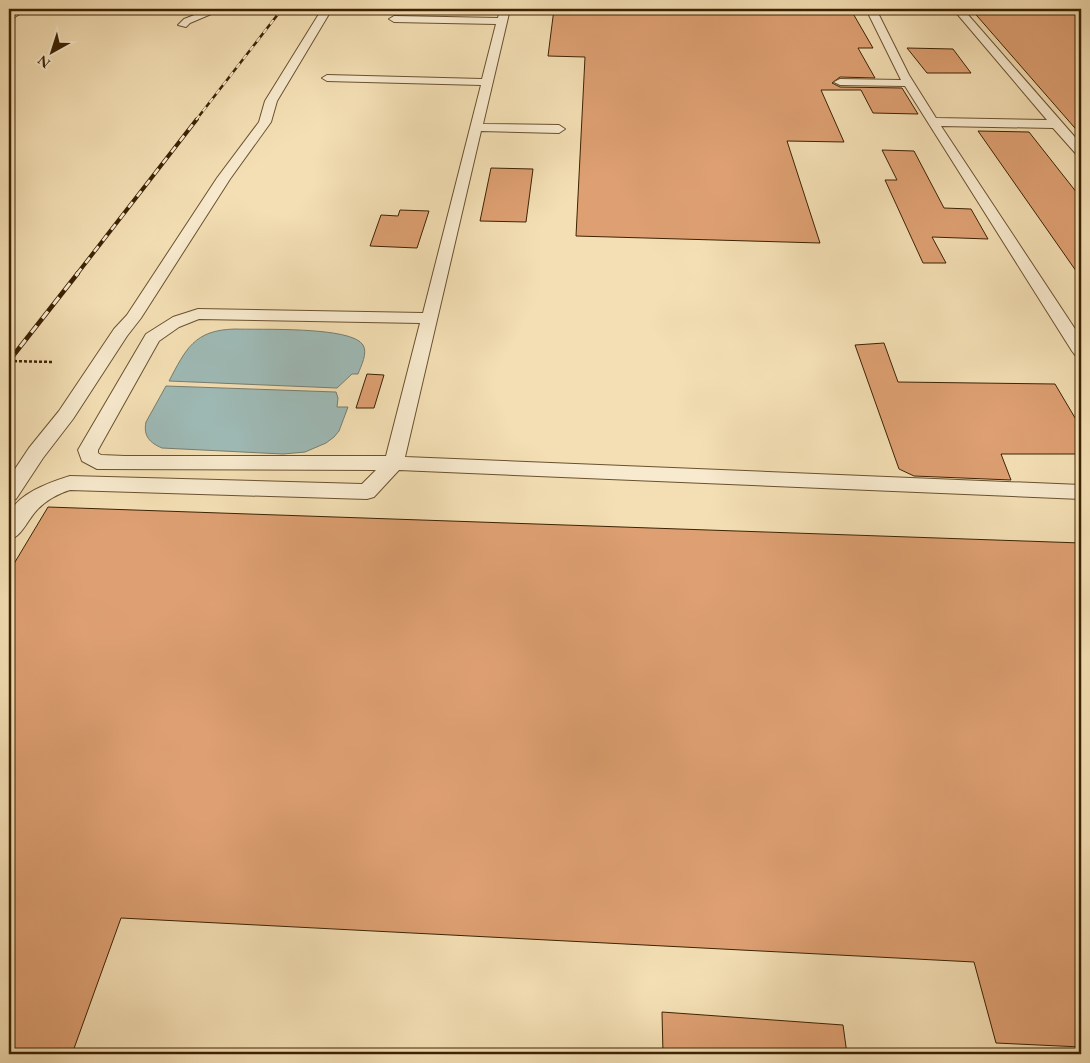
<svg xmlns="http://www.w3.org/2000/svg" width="1090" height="1063" font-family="'EB Garamond',serif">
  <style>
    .water { fill: #9ebab6; stroke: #777d6e }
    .building { fill: #dea072; stroke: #3c2203 }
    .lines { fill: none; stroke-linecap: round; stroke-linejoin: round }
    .minor-casing { stroke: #6a512f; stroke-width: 2 }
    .path { stroke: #3c2203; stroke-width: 2.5; stroke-dasharray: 3 2; stroke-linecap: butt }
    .minor { fill: #f8eace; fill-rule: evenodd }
    .rail-far2-casing { stroke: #3c2203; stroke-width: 2.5 }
    .rail-far1-casing { stroke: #3c2203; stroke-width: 4 }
    .rail-casing { stroke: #3c2203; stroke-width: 4.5 }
    .rail-far2 { stroke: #f8eace; stroke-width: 2; stroke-dasharray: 5.5; stroke-linecap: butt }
    .rail-far1 { stroke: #f8eace; stroke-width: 2.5; stroke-dasharray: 7; stroke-linecap: butt }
    .rail { stroke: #f8eace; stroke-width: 3; stroke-dasharray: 9; stroke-linecap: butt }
  </style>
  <rect width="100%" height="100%" fill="#f4dfb4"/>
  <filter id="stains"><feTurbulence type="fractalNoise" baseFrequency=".004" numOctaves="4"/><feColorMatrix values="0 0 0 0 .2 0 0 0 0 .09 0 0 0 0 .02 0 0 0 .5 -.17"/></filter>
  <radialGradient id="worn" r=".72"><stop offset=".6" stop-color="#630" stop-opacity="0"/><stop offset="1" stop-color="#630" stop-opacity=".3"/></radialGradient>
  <!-- water -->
  <path class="water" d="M235,329C259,330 352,326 363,345C368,353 361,366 358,374H352L337,388L169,381C186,349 194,330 235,329Z
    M166,386L336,392L338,398L337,407H348L339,431L334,437L326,443L305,452L283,454L162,448C150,443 143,436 146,422Z"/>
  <!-- building -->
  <path class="building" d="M554,9H746L747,12H797L796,9L851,10L873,48H858L875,78L840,77L832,83L840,87L902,88L918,114L873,113L861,90H821L844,142L787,141L820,243L576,236L585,57L548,56Z
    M971,9H1081V135Z
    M907,48L953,49L971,73H927Z
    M978,131L1029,132L1081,198V278Z
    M882,150L914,151L944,208L971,209L988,239L932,237L946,263H923L885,180H897Z
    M491,168L533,169L526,222L480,221Z
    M400,210L429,211L417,248L370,246L381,215L398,216Z
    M884,343L898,382L1055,384L1081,428V454H1001L1011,480L914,476L899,469L855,345Z
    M367,374L384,375L374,408H356Z
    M48,507L1081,543V1047L996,1043L974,962L121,918L72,1054H9V572Z
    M662,1012L843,1025L847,1054H663Z"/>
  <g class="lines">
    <!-- minor casing -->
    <g class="minor-casing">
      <path id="minor" d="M16,9H27L9,21V14Z
        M210,9H223L190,23L186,27L178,25L184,19Z
        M322,9H332L277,101L271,122L230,179L141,318L127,336L73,419L43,458L16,499L9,501V478L29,448L59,411L114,329L127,315L217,178L259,122L265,101Z
        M500,9H510L483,124L559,125L565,129L559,133L481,131L405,457L1081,485V499L399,470L374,497L367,499L70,490C57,494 45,501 36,511C27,521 22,536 9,540C9,533 7,523 9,516C15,494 51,482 70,476L362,484L376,470L97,469L82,461L78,450L146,334L173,317L198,309L423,313L481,85L327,81L322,78L327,75L482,79L496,24L394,22L389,19L394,16L498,18ZM199,319L420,323L386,456H125L101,455L98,453V450L159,341L179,327Z
        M866,9H876L909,75L936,118L1047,120L953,9H963L1081,144V156L1077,155L1053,128L941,126L1081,338V356L1075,355L1072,351L905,86L840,85L834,82L840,79L901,80Z"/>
    </g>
    <!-- path -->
    <path class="path" d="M9,361L53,362"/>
    <!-- minor -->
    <use href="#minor" class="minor"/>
    <!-- rail-far2 casing -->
    <g class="rail-far2-casing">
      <path id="rail-far2" d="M196,120L282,9"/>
    </g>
    <!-- rail-far1 casing -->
    <g class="rail-far1-casing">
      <path id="rail-far1" d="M77,274L197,119"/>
    </g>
    <!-- rail casing -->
    <g class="rail-casing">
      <path id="rail" d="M9,361L78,273"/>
    </g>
    <!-- rail-far2 -->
    <use href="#rail-far2" class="rail-far2"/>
    <!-- rail-far1 -->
    <use href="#rail-far1" class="rail-far1"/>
    <!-- rail -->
    <use href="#rail" class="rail"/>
  </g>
  <!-- margin -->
  <rect width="1090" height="1063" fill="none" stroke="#f4dfb4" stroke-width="30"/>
  <rect x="10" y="10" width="1070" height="1043" fill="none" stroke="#3c2203" stroke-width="2.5"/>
  <rect x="15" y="15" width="1060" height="1033" fill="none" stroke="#3c2203"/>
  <!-- north arrow -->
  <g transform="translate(52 52) rotate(219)" stroke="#f8eace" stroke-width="4" paint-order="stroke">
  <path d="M0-4L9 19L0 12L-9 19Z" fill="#3c2203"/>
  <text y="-8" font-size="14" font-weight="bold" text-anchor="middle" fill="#3c2203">N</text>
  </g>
  <rect width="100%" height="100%" filter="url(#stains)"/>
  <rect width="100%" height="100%" fill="url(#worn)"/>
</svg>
